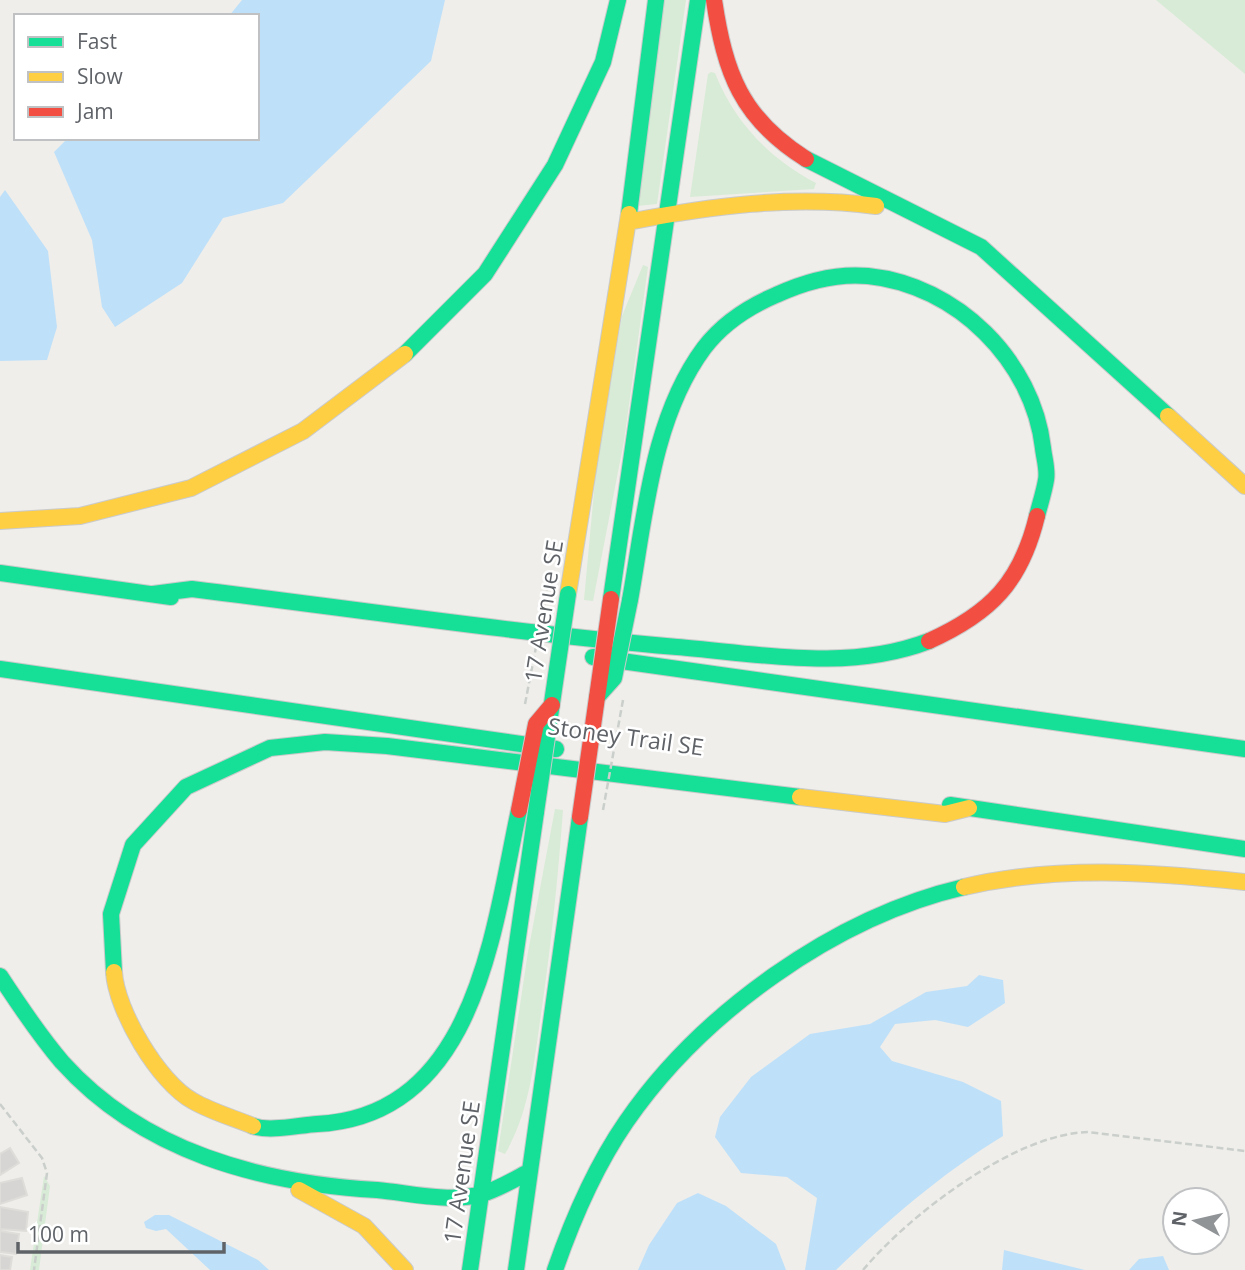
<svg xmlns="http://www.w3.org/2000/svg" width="1245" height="1270" font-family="'Open Sans',sans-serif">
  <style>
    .green { fill: #d8ebd6 }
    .water { fill: #bfe0f9 }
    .building { fill: #d6d5d3; stroke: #deddd9; stroke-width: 2 }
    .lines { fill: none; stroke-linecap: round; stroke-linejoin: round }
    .fast-casing { stroke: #cacacb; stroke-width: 18 }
    .slow-casing { stroke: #cacacb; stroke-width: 18 }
    .jam-casing { stroke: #cacacb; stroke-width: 18 }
    .path { stroke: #cacfcc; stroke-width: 2.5; stroke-dasharray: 7 3.5; stroke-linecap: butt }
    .fast { stroke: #16e098; stroke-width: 16 }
    .slow { stroke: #ffcf43; stroke-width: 16 }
    .jam { stroke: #f24e42; stroke-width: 16 }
    .fast-bridge-casing { stroke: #cacacb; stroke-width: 18; stroke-linecap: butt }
    .jam-bridge-casing { stroke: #cacacb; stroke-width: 18; stroke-linecap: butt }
    .path-bridge { stroke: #cacfcc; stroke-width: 2.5; stroke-dasharray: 7 3.5; stroke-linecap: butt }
    .fast-bridge { stroke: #16e098; stroke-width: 16 }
    .jam-bridge { stroke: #f24e42; stroke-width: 16 }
    .labels { text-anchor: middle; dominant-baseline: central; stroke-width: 5; stroke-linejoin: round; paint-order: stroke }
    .street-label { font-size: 23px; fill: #5f6368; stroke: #fff }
  </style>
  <rect width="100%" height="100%" fill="#efeeea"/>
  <!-- green -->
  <path class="green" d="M662,0H686L657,204L637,206Z
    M1156,0H1245V74Z
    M711,72L715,73C735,123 769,158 816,183L814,189L690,197L708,74Z
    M643,265L648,267L624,441L593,601L584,600L596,470L622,316Z
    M555,809L563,810C558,878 551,946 541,1014C534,1062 530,1111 505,1154L498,1151L528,952Z
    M44,1176L50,1186L39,1270H30Z"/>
  <!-- water -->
  <path class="water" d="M242,0H445L431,61L283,203L223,218L182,283L115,327L102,307L92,240L54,152L68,138H257V16H229Z
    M5,190L48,251L57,327L47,360L0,361V197Z
    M979,975L1003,980L1005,1003L968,1027L935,1020L895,1024L880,1047L892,1061L963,1082L1001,1101L1003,1136C941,1174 888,1220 836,1270H805L817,1198L787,1177L741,1173L715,1137L720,1117L751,1077L810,1034L870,1024L926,992L967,986Z
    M698,1193L726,1206L776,1244L786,1270H638L649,1245L677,1203Z
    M155,1215H169L258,1260L269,1270H210L166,1229L156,1231L146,1228L144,1222Z
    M1004,1250L1085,1270H1002Z
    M1163,1256L1169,1270H1129L1139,1259Z"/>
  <!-- building -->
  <path class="building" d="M10,1148L19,1163L0,1175V1154Z
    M22,1178L27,1195L0,1204V1183Z
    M0,1207L28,1212L26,1231L0,1229Z
    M0,1231L19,1234L16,1254L0,1252Z
    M0,1255L12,1257L10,1270H0Z"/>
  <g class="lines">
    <!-- fast casing -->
    <g class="fast-casing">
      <path id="fast" d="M806,159L981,247L1168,416
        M629,214L656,0
        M405,354L485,274L555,165L603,62L618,0
        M0,573L171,597
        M153,594L192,589C354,609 515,633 677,647C761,654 848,672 929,641
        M611,599L698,0
        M630,600C645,517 652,418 704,348C723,323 748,307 776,295C804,282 836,273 868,276C957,285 1033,361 1043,448C1044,458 1048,470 1046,480C1044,492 1040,504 1037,516
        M593,657L1245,749
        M0,669L556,749
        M950,805L1245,849
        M114,972L111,914L133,845L186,787L270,748L325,742L387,746L800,797
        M0,976C19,1005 39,1035 62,1062C143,1152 260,1183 377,1190C410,1193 449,1203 482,1194C499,1189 515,1179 530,1171
        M253,1126C270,1132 299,1125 317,1124C476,1116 493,930 519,810
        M470,1270L536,812
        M516,1270L580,817
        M555,1270C573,1218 595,1167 626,1122C701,1013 835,917 964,887"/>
    </g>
    <!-- slow casing -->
    <g class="slow-casing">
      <path id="slow" d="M628,222C711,206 792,195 876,206
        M1168,416L1245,486
        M0,521L80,516L191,488L303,431L405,354
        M568,594L629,214
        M800,797L945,814L969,808
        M964,887C1057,865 1151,872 1245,882
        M114,972C116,1010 159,1083 193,1101C212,1112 234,1118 253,1126
        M299,1190L364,1226L405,1270"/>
    </g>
    <!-- jam casing -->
    <g class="jam-casing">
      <path id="jam" d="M714,0C725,73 741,118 806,159
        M929,641C991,613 1021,582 1037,516"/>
    </g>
    <!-- path -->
    <path class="path" d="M0,1104L42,1158L47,1173L34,1270
      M863,1270C910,1214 1015,1134 1088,1132L1245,1151"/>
    <!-- fast -->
    <use href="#fast" class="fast"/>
    <!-- slow -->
    <use href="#slow" class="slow"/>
    <!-- jam -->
    <use href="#jam" class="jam"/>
    <!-- fast-bridge casing -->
    <g class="fast-bridge-casing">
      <path id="fast-bridge" d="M597,697L614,678L630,600
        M536,812L568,594"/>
    </g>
    <!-- jam-bridge casing -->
    <g class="jam-bridge-casing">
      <path id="jam-bridge" d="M519,810L536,724L552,705
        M580,817L611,599"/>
    </g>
    <!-- path-bridge -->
    <path class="path-bridge" d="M525,704L547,590
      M603,810L623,700"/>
    <!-- fast-bridge -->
    <use href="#fast-bridge" class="fast-bridge"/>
    <!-- jam-bridge -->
    <use href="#jam-bridge" class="jam-bridge"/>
  </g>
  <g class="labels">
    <!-- street labels -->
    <g class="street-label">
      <text transform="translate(543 611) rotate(-81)">17 Avenue SE</text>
      <text transform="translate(626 736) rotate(8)">Stoney Trail SE</text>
      <text transform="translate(461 1172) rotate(-82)">17 Avenue SE</text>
    </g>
  </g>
  <!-- legend -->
  <rect x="14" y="14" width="245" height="126" fill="#ffffff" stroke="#bfc1c3" stroke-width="2"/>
  <rect x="28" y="37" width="35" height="10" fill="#16e098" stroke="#bfc1c3" stroke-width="2"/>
  <text x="77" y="49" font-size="21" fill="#5f6368">Fast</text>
  <rect x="28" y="72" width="35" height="10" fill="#ffcf43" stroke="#bfc1c3" stroke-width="2"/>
  <text x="77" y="84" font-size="21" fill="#5f6368">Slow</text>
  <rect x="28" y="107" width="35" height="10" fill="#f24e42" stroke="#bfc1c3" stroke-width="2"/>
  <text x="77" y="119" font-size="21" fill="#5f6368">Jam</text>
  <!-- north arrow -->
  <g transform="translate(1196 1221) rotate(278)"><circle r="33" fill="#ffffff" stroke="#bfc1c3" stroke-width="2"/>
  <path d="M0-5L12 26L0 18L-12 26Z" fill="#919496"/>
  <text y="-10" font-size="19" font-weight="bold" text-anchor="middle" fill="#5f6368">N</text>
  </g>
  <!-- scale -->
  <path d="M18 1242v10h206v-10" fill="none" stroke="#5f6368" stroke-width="3.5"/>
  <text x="28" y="1242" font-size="21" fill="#5f6368" stroke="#ffffff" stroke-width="5" paint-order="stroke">100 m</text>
</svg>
